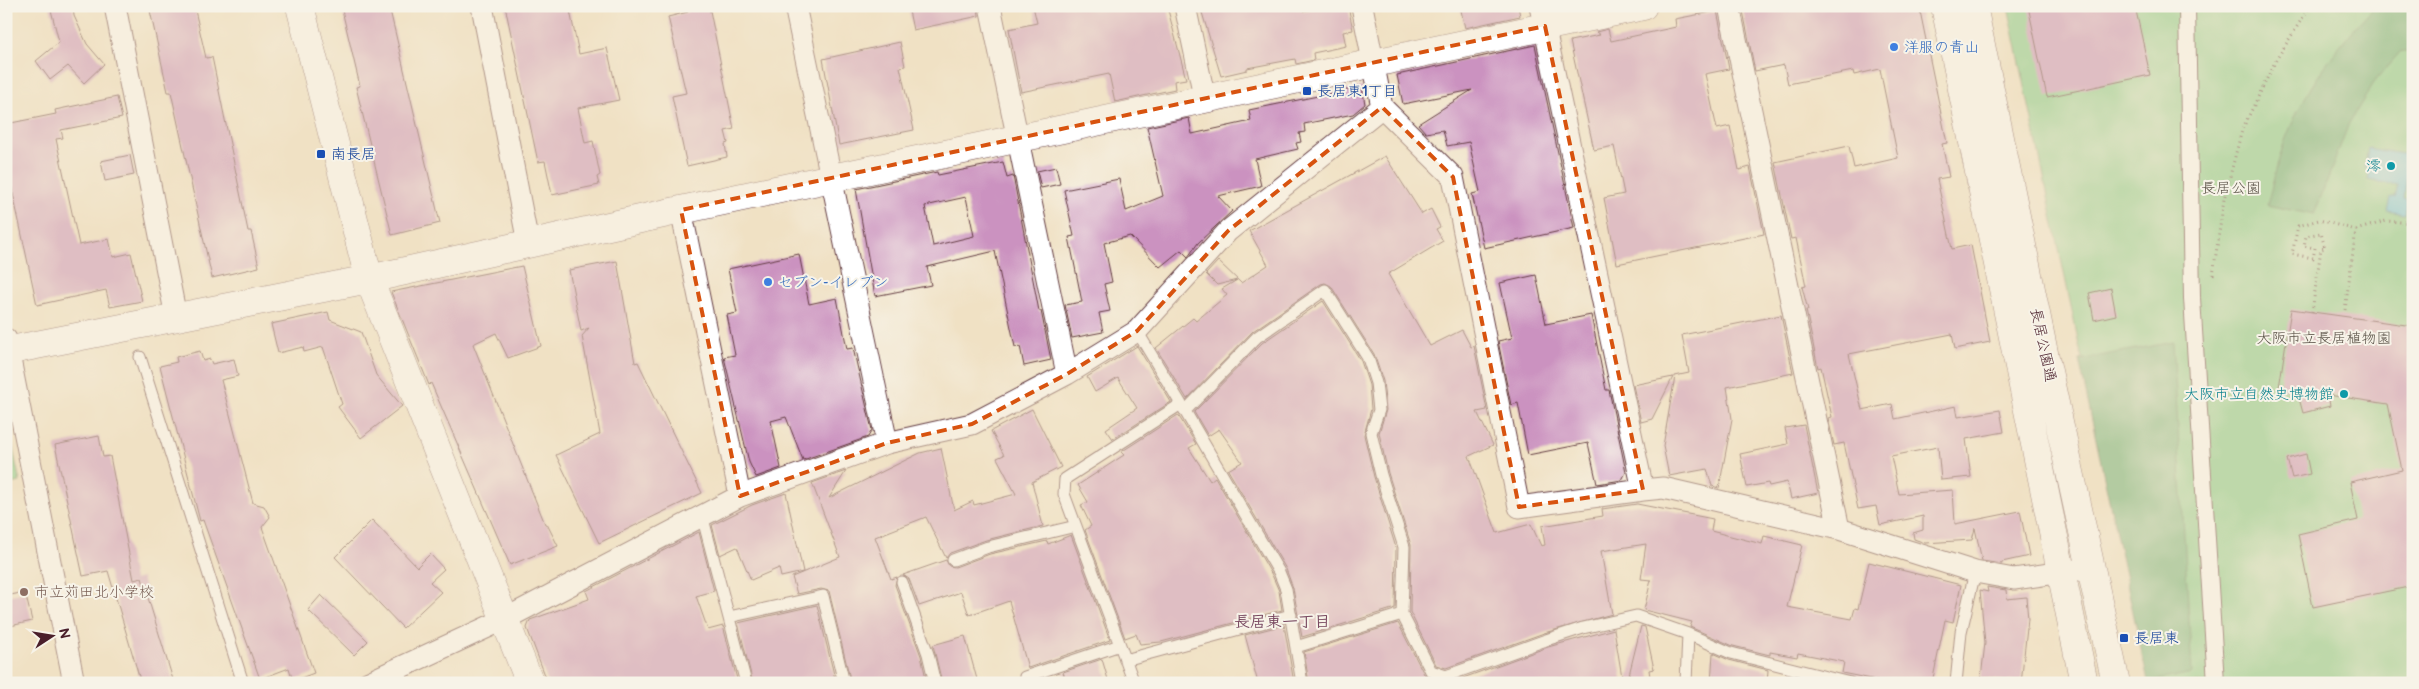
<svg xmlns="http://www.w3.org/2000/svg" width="2419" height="689" font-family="'Balsamiq Sans','Klee One',sans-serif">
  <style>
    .green { fill: #82cd8a; stroke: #66765a }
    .forest { fill: #69b076; stroke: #5a6850 }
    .water { fill: #62c4e1; stroke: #567286 }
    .building { fill: #cb92c0; fill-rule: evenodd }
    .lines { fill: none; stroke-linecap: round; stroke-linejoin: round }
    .service-casing { stroke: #633c42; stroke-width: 13 }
    .pedestrian-casing { stroke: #633c42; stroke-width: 18 }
    .minor-casing { stroke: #633c42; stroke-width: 23 }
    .tertiary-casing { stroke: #633c42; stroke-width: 29 }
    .trunk-casing { stroke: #633c42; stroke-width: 29 }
    .path { stroke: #633c42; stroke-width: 3; stroke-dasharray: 1 4; stroke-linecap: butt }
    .service { stroke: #fff; stroke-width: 11 }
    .pedestrian { stroke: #fff; stroke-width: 16 }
    .minor { stroke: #fff; stroke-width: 21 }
    .tertiary { stroke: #fff; stroke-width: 28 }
    .trunk { stroke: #fff; stroke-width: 28 }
    .marked { fill: none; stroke: #d8530f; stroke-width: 4; stroke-dasharray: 10 6; stroke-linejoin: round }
    .shop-dot { fill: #3f7fe0; stroke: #f7f3e8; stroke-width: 2 }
    .transit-dot { fill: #1a4fb4; stroke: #f7f3e8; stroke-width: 2 }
    .culture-dot { fill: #0f9aa8; stroke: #f7f3e8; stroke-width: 2 }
    .education-dot { fill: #8d6e63; stroke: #f7f3e8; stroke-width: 2 }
    .labels { text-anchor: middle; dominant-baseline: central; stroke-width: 4; stroke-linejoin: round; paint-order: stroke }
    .shop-label { font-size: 15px; fill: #366cbe; stroke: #f7f3e8; text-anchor: start }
    .transit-label { font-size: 15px; fill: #164399; stroke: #f7f3e8; text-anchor: start }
    .culture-label { font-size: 15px; fill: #0d838f; stroke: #f7f3e8; text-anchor: end }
    .park-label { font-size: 15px; fill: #5b5348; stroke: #f7f3e8 }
    .street-label { font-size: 15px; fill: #4a1f2b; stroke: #f7f3e8 }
    .education-label { font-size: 15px; fill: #785e54; stroke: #f7f3e8; text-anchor: start }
    .neighbourhood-label { font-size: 16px; font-weight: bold; fill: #77475f; stroke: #f7f3e8 }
  </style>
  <rect width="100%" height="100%" fill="#f7f3e8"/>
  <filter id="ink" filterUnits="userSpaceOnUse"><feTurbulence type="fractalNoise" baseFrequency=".02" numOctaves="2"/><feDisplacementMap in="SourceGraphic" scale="10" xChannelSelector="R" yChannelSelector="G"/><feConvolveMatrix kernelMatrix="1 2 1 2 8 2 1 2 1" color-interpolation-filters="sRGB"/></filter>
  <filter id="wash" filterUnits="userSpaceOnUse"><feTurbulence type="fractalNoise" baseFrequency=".0096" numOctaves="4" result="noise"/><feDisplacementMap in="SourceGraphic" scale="20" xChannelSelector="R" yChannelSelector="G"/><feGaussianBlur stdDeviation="1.12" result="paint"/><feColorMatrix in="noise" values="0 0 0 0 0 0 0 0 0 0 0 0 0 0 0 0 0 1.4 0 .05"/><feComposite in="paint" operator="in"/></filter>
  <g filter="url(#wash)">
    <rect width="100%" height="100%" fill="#f0e1c4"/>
    <!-- green -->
    <path class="green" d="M2008,6H2413V683H2150Z
      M6,417L20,482L6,485Z"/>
    <!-- forest -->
    <path class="forest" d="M2376,6H2413V54L2401,51L2377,78L2349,123L2314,215L2267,205C2272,186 2277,165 2283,146C2302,93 2336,46 2376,6Z
      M2173,342L2192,673L2148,682L2079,360Z"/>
    <!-- water -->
    <path class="water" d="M2413,135V172L2408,171L2404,198L2408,199L2405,214L2388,211L2391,198H2395L2398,185L2368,180L2370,169L2365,168L2368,148L2409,155Z"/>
    <g id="blocks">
      <!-- building -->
      <path class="building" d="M50,6H73L74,16L87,44L104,64L84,83L68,66L50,80L36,61L59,42Z
        M149,6H194L206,58L212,57L248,231H251L259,267L212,278L171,92H168Z
        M341,6H389L440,223L392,235L356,87L360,86Z
        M505,6H569L579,54L607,48L619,100L578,108L585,143L593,141L600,175L597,177L599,185L552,195L545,161L538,162Z
        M687,6H709L734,129L725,131L728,143L725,144L727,157L687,166L672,96L686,93L668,17L688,12Z
        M908,6H978L979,16L913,30Z
        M1033,6H1167L1186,79L1174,81L1175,89L1115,102L1109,74L1021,92L1009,29L1037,23Z
        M1200,6H1302L1303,11L1327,6H1348L1353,30L1343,32L1346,46L1313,53L1314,60L1296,64L1295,59L1247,68V70L1221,76Z
        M1460,6H1518L1520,16L1465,28Z
        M1742,6H1919L1947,143L1942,144L1949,177L1937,179L1952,249L1971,245L1990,342L1955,349L1952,334L1849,354L1862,410L1892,404L1895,419L1956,406L1958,417L2000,410L2004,432L1966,439L1971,477L1941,480L1938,447L1891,456L1899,494L1953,490L1955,524L2020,511L2029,556L2002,562V564L1982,561L1975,528L1972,540L1925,543L1914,539L1913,533L1923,530V516L1880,525L1876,506L1858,509L1844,443L1834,445L1828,418L1832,417L1821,367L1818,368L1806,310H1808L1802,287L1806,286L1796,238L1791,239L1775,162L1849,146L1854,168L1898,158L1880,69L1854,75L1853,71L1788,84L1784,65L1755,71Z
        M2028,6H2135L2150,75L2047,97Z
        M1717,11L1729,69L1705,74L1717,129L1730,126L1739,170L1750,167L1764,234L1617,264L1604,198L1624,194L1614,146L1594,150L1570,41L1600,35L1596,32L1608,29L1611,41L1676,27L1675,19Z
        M900,42L905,66L900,67L914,130L839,145L823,59Z
        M1535,45L1574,228L1484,248L1472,194L1480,192L1469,142L1447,146L1443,130L1426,133L1418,124L1472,90L1403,104L1397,75Z
        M1362,87L1365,104L1353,114L1304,124L1305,132L1299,133L1301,142L1296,143L1298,149L1255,159L1261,186L1218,196L1232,211L1198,243L1188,257L1181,250L1160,267L1130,236L1104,243L1112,282L1104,284L1110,311L1099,313L1103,332L1072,338L1065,305L1082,302L1069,237L1074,236L1064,190L1119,179L1126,211L1163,196L1147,127L1189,118L1192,134L1251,121L1249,110Z
        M117,97L122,118L61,130L63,138L56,139L79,245L109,239L113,257L131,253L142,301L110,307L106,290L37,305L6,161V124L56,114L55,110Z
        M130,155L134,175L105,181L101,161Z
        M1385,156L1422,214L1431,209L1440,227L1436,229L1443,241L1388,274L1430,346L1462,330L1471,347L1474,346L1487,410L1477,412L1493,445L1469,456L1497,533L1531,524L1541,546L1545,545L1542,526L1603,516L1602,509L1637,504L1713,519L1711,531L1762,544L1764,536L1802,545L1787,607L1852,619L1855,608L1858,609L1869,562L1961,585L1953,622L1945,620L1932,683H1891L1842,673L1844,662L1798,653L1797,657L1770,652V655L1733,646L1690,627L1692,622L1644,610L1651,580L1641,579L1646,544L1601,551L1612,614L1544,633L1446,668L1436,665L1410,612L1411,545L1388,473L1379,433L1386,410L1383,381L1374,354L1331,286L1325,283L1321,284L1253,331L1187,399L1156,348L1193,318L1196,321L1227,295L1222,289L1237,280L1217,285L1206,274L1218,261L1241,283L1268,265L1249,231Z
        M1003,162L1007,178L1013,176L1039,311H1041L1051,360L1024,366L1020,346L1015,347L995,251L927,267L931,285L875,296L856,189L937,172L938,175ZM966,197L974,236L933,246L925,206Z
        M1056,167L1060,184L1041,188L1037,171Z
        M799,254L809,304L837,298L847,349L853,348L872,430L868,437L803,460L786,417L771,421L781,468L756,477L749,462L724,357L735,355L727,315L737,313L728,269Z
        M617,261L635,363L638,362L702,493L599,543L556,455L600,434L582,336L589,328L581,331L569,270Z
        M522,266L541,346L508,358L496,333L473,344L545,524H547L558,546L510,565L431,383L429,385L391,292Z
        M1536,275L1546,324L1591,315L1606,390H1609L1626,472L1622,480L1597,484L1588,443L1528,455L1518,403L1511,405L1498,341L1512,338L1500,283Z
        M2111,288L2116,315L2094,320L2089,293Z
        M1323,301L1361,361L1369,385L1371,409L1364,435L1374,477L1396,548L1395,608L1302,637L1293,588L1286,569L1228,470L1242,462L1219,429L1208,436L1194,412L1262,343Z
        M2291,309L2413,326V586L2313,607L2298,534L2358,520L2350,482L2402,470L2388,404L2328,395L2330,406L2303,413L2297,391L2279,388Z
        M328,312L330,320L361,332L376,375L402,406L361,438L338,407L342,404L323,347L304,352L303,347L278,353L271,324Z
        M1781,315L1793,373L1727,387L1732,419L1719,488L1712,486L1707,469L1669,476L1663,446L1675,376L1689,373L1682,335Z
        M1137,346L1171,402L1113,439L1106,429L1137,408L1118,378L1095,392L1087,377Z
        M200,351L203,361L210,359L212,364L234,359L238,376L221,380L253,503L264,506L270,517L262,527L314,673L293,681L289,668L260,679L203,520L200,521L160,366L177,362L176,357Z
        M1673,377L1652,419L1641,422L1633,385Z
        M1032,409L1061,467L1032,482L1043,526L986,540L950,553L946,558L926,517L875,537L891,579L897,577L895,585L921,656L927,683H851L829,591L821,589L797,594L792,577L840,557L812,483L846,471L829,498L920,453L941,448L954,510L973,501L974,505L1016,494L997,458L1004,455L991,431Z
        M1178,415L1196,444L1189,448L1210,481L1215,477L1272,575L1279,591L1282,610L1161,642L1140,644L1136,634L1125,638L1085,530L1091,526L1081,505L1088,502L1078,485L1124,455L1121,452Z
        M1804,425L1818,493L1791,499L1787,482L1769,486L1768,483L1747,487L1740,454L1788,444L1785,428Z
        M99,436L103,457L110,456L134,580L142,578L174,683H141L108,571L83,576L55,445Z
        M2306,454L2310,474L2292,478L2287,459Z
        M786,493L803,572L781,577L779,568L751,580L737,547L720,555L712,525L752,505Z
        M372,520L417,567L430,554L444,569L430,582L441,592L403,628L335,557Z
        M699,532L714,591L696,596L708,630L723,626L738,683H548L527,628L530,620L589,599L586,591Z
        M1071,535L1110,640L1028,668L1009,601L969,615L961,592L919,606L909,579L903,575L946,560L949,566L955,567L990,554L1047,541L1048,544Z
        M1987,587L2006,590L2007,599L2026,597L2028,619L2021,683L1981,678L1985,643L1980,590L1988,592Z
        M25,592L32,621L6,627V596Z
        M321,595L368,641L354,655L308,610Z
        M817,605L836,683H753L738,623Z
        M1398,623L1424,674L1440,683H1309L1304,652Z
        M1284,625L1294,683H1258L1245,635Z
        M1641,626L1645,627L1654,669L1649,670L1651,683H1627Z
        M1614,629L1623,683H1455V681L1548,647Z
        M965,636L978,683H942L933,645Z
        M1713,653L1729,660L1768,670L1767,683H1711Z
        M1102,659L1109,683H1067L1063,672Z"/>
    </g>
  </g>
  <g filter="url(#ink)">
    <use href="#blocks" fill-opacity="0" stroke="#633c42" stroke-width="1"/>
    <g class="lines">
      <!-- service casing -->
      <g class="service-casing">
        <path id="service" d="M140,357L243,683
          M1182,406L1279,572L1286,589L1302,683
          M1185,411L1257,337L1325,290L1368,358L1376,383L1379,410L1371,433L1381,475L1404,547L1402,614L1431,671L1446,676
          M702,515L746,683
          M953,560L988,547L1076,526
          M902,582L928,654L935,683
          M729,617L823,596L844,683
          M1688,634L1731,653L1850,683
          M1296,647L1402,614
          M1125,660L1291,615
          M1026,683L1025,677L1120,645
          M1134,683L1064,494L1065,479L1181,404L1137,331
          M1448,683L1446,676L1546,640L1583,628L1636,616L1688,634L1686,683
          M1956,683L1961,632L1975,572"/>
      </g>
      <!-- pedestrian casing -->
      <g class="pedestrian-casing">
        <path id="pedestrian" d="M2187,6L2192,298L2216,683"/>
      </g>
      <!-- minor casing -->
      <g class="minor-casing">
        <path id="minor" d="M115,6L176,317
          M482,6L528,243
          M795,6L887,443
          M990,6L1067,374
          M1185,6L1205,100
          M1362,6L1382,107
          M1540,6L1643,490L1663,488L1839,529L1975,572L2014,579L2091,568
          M1729,6L1839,529
          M681,210L740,496
          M6,339L74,683
          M367,683L505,619L740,496L887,443L972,424L1067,374L1137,331L1228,231L1382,107L1453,177L1519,507L1643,490"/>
      </g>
      <!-- tertiary casing -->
      <g class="tertiary-casing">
        <path id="tertiary" d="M300,6L369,279L530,683
          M6,351L369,279L681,210L1643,6"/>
      </g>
      <!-- trunk casing -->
      <g class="trunk-casing">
        <path id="trunk" d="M1945,6L2084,683
          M1973,6L2044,353L2116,683"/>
      </g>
      <!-- path -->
      <path class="path" d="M2213,275L2224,199L2242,130L2276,60L2310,6
        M2345,310L2356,230
        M2312,312L2321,249L2325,248L2321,233L2306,236L2304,246L2315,248L2313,258L2292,254L2298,226L2319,220L2356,230L2386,221L2413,223
        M2187,683L2196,681"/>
      <!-- service -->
      <use href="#service" class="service"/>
      <!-- pedestrian -->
      <use href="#pedestrian" class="pedestrian"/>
      <!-- minor -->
      <use href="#minor" class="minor"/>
      <!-- tertiary -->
      <use href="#tertiary" class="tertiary"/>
      <!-- trunk -->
      <use href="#trunk" class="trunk"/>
    </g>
  </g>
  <!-- marked area -->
  <path d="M0 0H2419V689H0ZM1545,26L1643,490L1519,507L1453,177L1382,107L1228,231L1137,331L1067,374L972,424L887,443L740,496L681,210Z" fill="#f0e1c4" fill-opacity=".55" fill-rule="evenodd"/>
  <path class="marked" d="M1545,26L1643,490L1519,507L1453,177L1382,107L1228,231L1137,331L1067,374L972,424L887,443L740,496L681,210Z"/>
  <!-- markers -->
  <g class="shop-dot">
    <circle cx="1894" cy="47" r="5"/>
    <circle cx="768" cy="282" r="5"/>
  </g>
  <g class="transit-dot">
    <rect x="1302" y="86" width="10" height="10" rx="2.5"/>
    <rect x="316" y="149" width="10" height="10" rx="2.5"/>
    <rect x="2119" y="633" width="10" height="10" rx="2.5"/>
  </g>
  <g class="culture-dot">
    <circle cx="2391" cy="166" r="5"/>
    <circle cx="2344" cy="394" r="5"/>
  </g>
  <circle class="education-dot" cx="24" cy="592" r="5"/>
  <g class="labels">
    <!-- shop labels -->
    <g class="shop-label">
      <text x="1904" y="47">洋服の青山</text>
      <text x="778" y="282">セブン-イレブン</text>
    </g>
    <!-- transit labels -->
    <g class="transit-label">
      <text x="1317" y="91">長居東1丁目</text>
      <text x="331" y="154">南長居</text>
      <text x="2134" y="638">長居東</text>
    </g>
    <!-- culture labels -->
    <g class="culture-label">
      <text x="2381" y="166">澪</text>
      <text x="2334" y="394">大阪市立自然史博物館</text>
    </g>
    <!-- park labels -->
    <g class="park-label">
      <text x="2231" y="188">長居公園</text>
      <text x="2324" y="338">大阪市立長居植物園</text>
    </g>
    <!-- street labels -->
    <g class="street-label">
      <text transform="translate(2043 345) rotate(78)">長居公園通</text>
    </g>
    <!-- education labels -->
    <g class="education-label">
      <text x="34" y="592">市立苅田北小学校</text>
    </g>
    <!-- neighbourhood labels -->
    <g class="neighbourhood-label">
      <text x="1282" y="622">長居東一丁目</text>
    </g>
  </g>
  <!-- margin -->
  <rect width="2419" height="689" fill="none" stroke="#f7f3e8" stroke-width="25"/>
  <!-- north arrow -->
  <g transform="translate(52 636) rotate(78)" stroke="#f7f3e8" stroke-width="4" paint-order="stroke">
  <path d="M0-4L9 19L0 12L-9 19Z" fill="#4a1f2b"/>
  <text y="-8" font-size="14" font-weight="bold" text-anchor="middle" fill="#4a1f2b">N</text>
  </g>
</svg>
